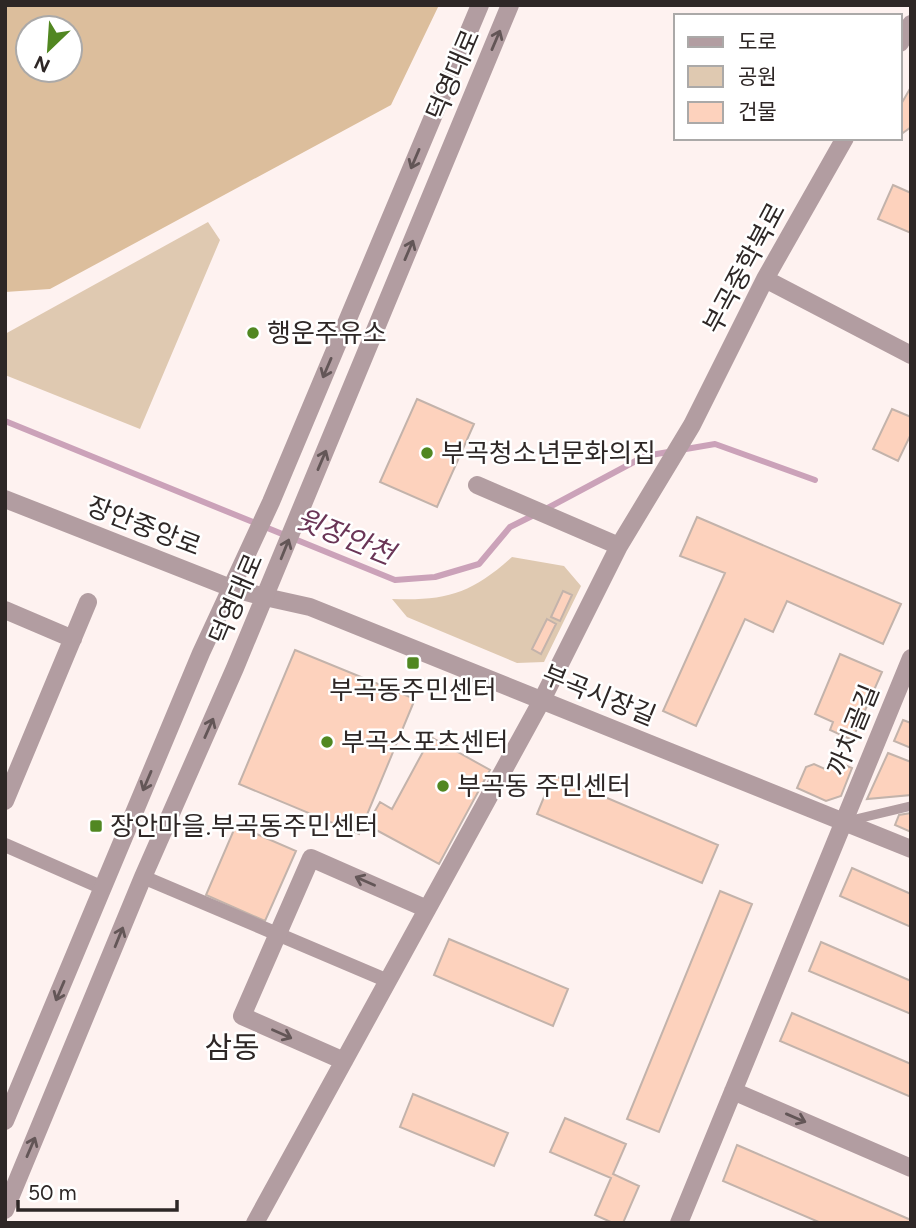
<svg xmlns="http://www.w3.org/2000/svg" width="916" height="1228" font-family="Figtree,'Noto Sans KR',sans-serif">
  <style>
    .green { fill: #dfc9b1 }
    .forest { fill: #dcbe9c; fill-rule: evenodd }
    .lines { fill: none; stroke-linecap: round; stroke-linejoin: round }
    .stream { stroke: #cba2b9; stroke-width: 6 }
    .building { fill: #fdd2bd; stroke: #c3b3ab; stroke-width: 2 }
    .service { stroke: #b29da1; stroke-width: 9 }
    .pedestrian { stroke: #b29da1; stroke-width: 14 }
    .minor { stroke: #b29da1; stroke-width: 18 }
    .tertiary { stroke: #b29da1; stroke-width: 18 }
    .oneway { stroke: #635657 }
    .poi-dot { fill: #518721; stroke: #fff; stroke-width: 2.5 }
    .labels { text-anchor: middle; dominant-baseline: central; stroke-width: 5; stroke-linejoin: round; paint-order: stroke }
    .street-label { font-size: 26px; fill: #2e2726; stroke: #fff }
    .poi-label { font-size: 26px; fill: #2e2726; stroke: #fff; text-anchor: start }
    .water-label { font-size: 28px; font-style: italic; fill: #6a3556; stroke: #fff }
    .quarter-label { font-size: 30px; fill: #2e2726; stroke: #fff }
  </style>
  <rect width="100%" height="100%" fill="#fef2f0"/>
  <!-- green -->
  <path class="green" d="M208,222L220,240L140,429L5,375V334Z
    M512,557L564,566L581,586L544,662L517,663L407,617L392,599C446,601 471,594 512,557Z"/>
  <!-- forest -->
  <path class="forest" d="M5,5H439L391,105L50,289L5,292ZM28,28H70V70H28Z"/>
  <g class="lines">
    <!-- stream -->
    <path class="stream" d="M5,421L395,580L435,577L479,564L510,527L534,515
      M544,510L645,456L715,444L815,480"/>
  </g>
  <!-- building -->
  <path class="building" d="M911,87V127L900,135V106Z
    M893,185L911,193V233L878,219Z
    M417,399L474,424L437,507L380,482Z
    M892,409L911,417V434L898,461L873,449Z
    M697,517L901,604L883,644L787,601L773,632L745,619L696,726L663,711L725,573L680,556Z
    M563,591L572,595L560,621L551,617Z
    M547,619L556,624L541,654L532,649Z
    M295,650L415,699L359,834L239,784Z
    M840,654L882,672L852,740L830,730L833,722L815,714Z
    M903,720L911,723V748L894,741Z
    M431,737L490,770L439,864L367,825L380,802L392,809Z
    M888,753L911,762V795L867,799Z
    M831,759L852,768L841,796L826,801L797,788L806,767L814,764L827,770Z
    M553,775L718,845L702,883L537,814Z
    M911,813V832L895,825L899,815Z
    M236,825L296,851L265,921L206,895Z
    M852,868L911,894V927L840,896Z
    M720,891L752,904L659,1132L627,1119Z
    M449,939L568,989L553,1026L434,975Z
    M821,942L911,981V1014L809,971Z
    M792,1013L911,1064V1097L780,1041Z
    M413,1094L508,1133L494,1166L400,1127Z
    M565,1118L626,1144L613,1174L639,1186L623,1223H613L595,1215L611,1178L550,1152Z
    M737,1145L911,1220V1223H821L723,1181Z"/>
  <g class="lines">
    <!-- service -->
    <path class="service" d="M848,821L911,806"/>
    <!-- pedestrian -->
    <path class="pedestrian" d="M5,845L103,888
      M143,877L388,981"/>
    <!-- minor -->
    <path class="minor" d="M900,43L911,24
      M765,279L911,355
      M477,485L619,546
      M265,597L310,607L911,849
      M5,610L73,639
      M5,801L88,602
      M344,1061L242,1016L311,858L427,909
      M733,1091L911,1168
      M255,1223L542,700L619,546L692,425L765,279L845,138
      M679,1223L911,658"/>
    <!-- tertiary -->
    <path class="tertiary" d="M5,499L231,588L265,597
      M5,1121L201,653L271,502L480,5
      M5,1210L143,877L235,668L510,5"/>
  </g>
  <!-- one-way arrows -->
  <defs><path id="oneway-shaft" d="M-6 0H5M1.5-3L5.5 0L1.5 3" fill="none" stroke-width="1.6" stroke-linecap="round" stroke-linejoin="round" transform="scale(1.75)"/></defs>
  <g class="oneway">
    <use href="#oneway-shaft" transform="translate(496 40) rotate(-67)"/>
    <use href="#oneway-shaft" transform="translate(415 159) rotate(113)"/>
    <use href="#oneway-shaft" transform="translate(409 250) rotate(-67)"/>
    <use href="#oneway-shaft" transform="translate(327 368) rotate(113)"/>
    <use href="#oneway-shaft" transform="translate(322 460) rotate(-67)"/>
    <use href="#oneway-shaft" transform="translate(285 549) rotate(-68)"/>
    <use href="#oneway-shaft" transform="translate(209 728) rotate(-66)"/>
    <use href="#oneway-shaft" transform="translate(147 781) rotate(113)"/>
    <use href="#oneway-shaft" transform="translate(365 881) rotate(-156)"/>
    <use href="#oneway-shaft" transform="translate(119 937) rotate(-68)"/>
    <use href="#oneway-shaft" transform="translate(60 991) rotate(113)"/>
    <use href="#oneway-shaft" transform="translate(282 1034) rotate(24)"/>
    <use href="#oneway-shaft" transform="translate(796 1118) rotate(23)"/>
    <use href="#oneway-shaft" transform="translate(31 1147) rotate(-67)"/>
  </g>
  <!-- markers -->
  <g class="poi-dot">
    <circle cx="253" cy="333" r="7"/>
    <circle cx="427" cy="453" r="7"/>
    <rect x="406" y="656" width="14" height="14" rx="3.5"/>
    <circle cx="327" cy="742" r="7"/>
    <circle cx="443" cy="786" r="7"/>
    <rect x="89" y="819" width="14" height="14" rx="3.5"/>
  </g>
  <g class="labels">
    <!-- street labels -->
    <g class="street-label">
      <text transform="translate(453 75) rotate(-67)">덕영대로</text>
      <text transform="translate(744 268) rotate(-62)">부곡중학북로</text>
      <text transform="translate(144 526) rotate(21)">장안중앙로</text>
      <text transform="translate(236 599) rotate(-67)">덕영대로</text>
      <text transform="translate(599 695) rotate(22)">부곡시장길</text>
      <text transform="translate(853 730) rotate(-68)">까치골길</text>
    </g>
    <!-- poi labels -->
    <g class="poi-label">
      <text x="267" y="333">행운주유소</text>
      <text x="441" y="453">부곡청소년문화의집</text>
      <text x="413" y="690" text-anchor="middle">부곡동주민센터</text>
      <text x="341" y="742">부곡스포츠센터</text>
      <text x="457" y="786">부곡동 주민센터</text>
      <text x="110" y="826">장안마을.부곡동주민센터</text>
    </g>
    <!-- water labels -->
    <g class="water-label">
      <text transform="translate(345 536) rotate(22)">윗장안천</text>
    </g>
    <!-- quarter labels -->
    <g class="quarter-label">
      <text x="232" y="1047">삼동</text>
    </g>
  </g>
  <!-- border -->
  <rect width="916" height="1228" fill="none" stroke="#2e2726" stroke-width="14"/>
  <!-- legend -->
  <rect x="674" y="14" width="228" height="126" fill="#ffffff" stroke="#aba9a8" stroke-width="2"/>
  <rect x="688" y="37" width="35" height="10" fill="#b29da1" stroke="#aba9a8" stroke-width="2"/>
  <text x="738" y="49" font-size="21" fill="#2e2726">도로</text>
  <rect x="688" y="66" width="35" height="21" fill="#dfc9b1" stroke="#aba9a8" stroke-width="2"/>
  <text x="738" y="84" font-size="21" fill="#2e2726">공원</text>
  <rect x="688" y="102" width="35" height="21" fill="#fdd2bd" stroke="#aba9a8" stroke-width="2"/>
  <text x="738" y="119" font-size="21" fill="#2e2726">건물</text>
  <!-- north arrow -->
  <g transform="translate(49 49) rotate(205)"><circle r="33" fill="#ffffff" stroke="#aba9a8" stroke-width="2"/>
  <path d="M0-5L12 26L0 18L-12 26Z" fill="#518721"/>
  <text y="-10" font-size="19" font-weight="bold" text-anchor="middle" fill="#2e2726">N</text>
  </g>
  <!-- scale -->
  <path d="M18 1200v10h159v-10" fill="none" stroke="#2e2726" stroke-width="3.5"/>
  <text x="28" y="1200" font-size="21" fill="#2e2726" stroke="#ffffff" stroke-width="5" paint-order="stroke">50 m</text>
</svg>
